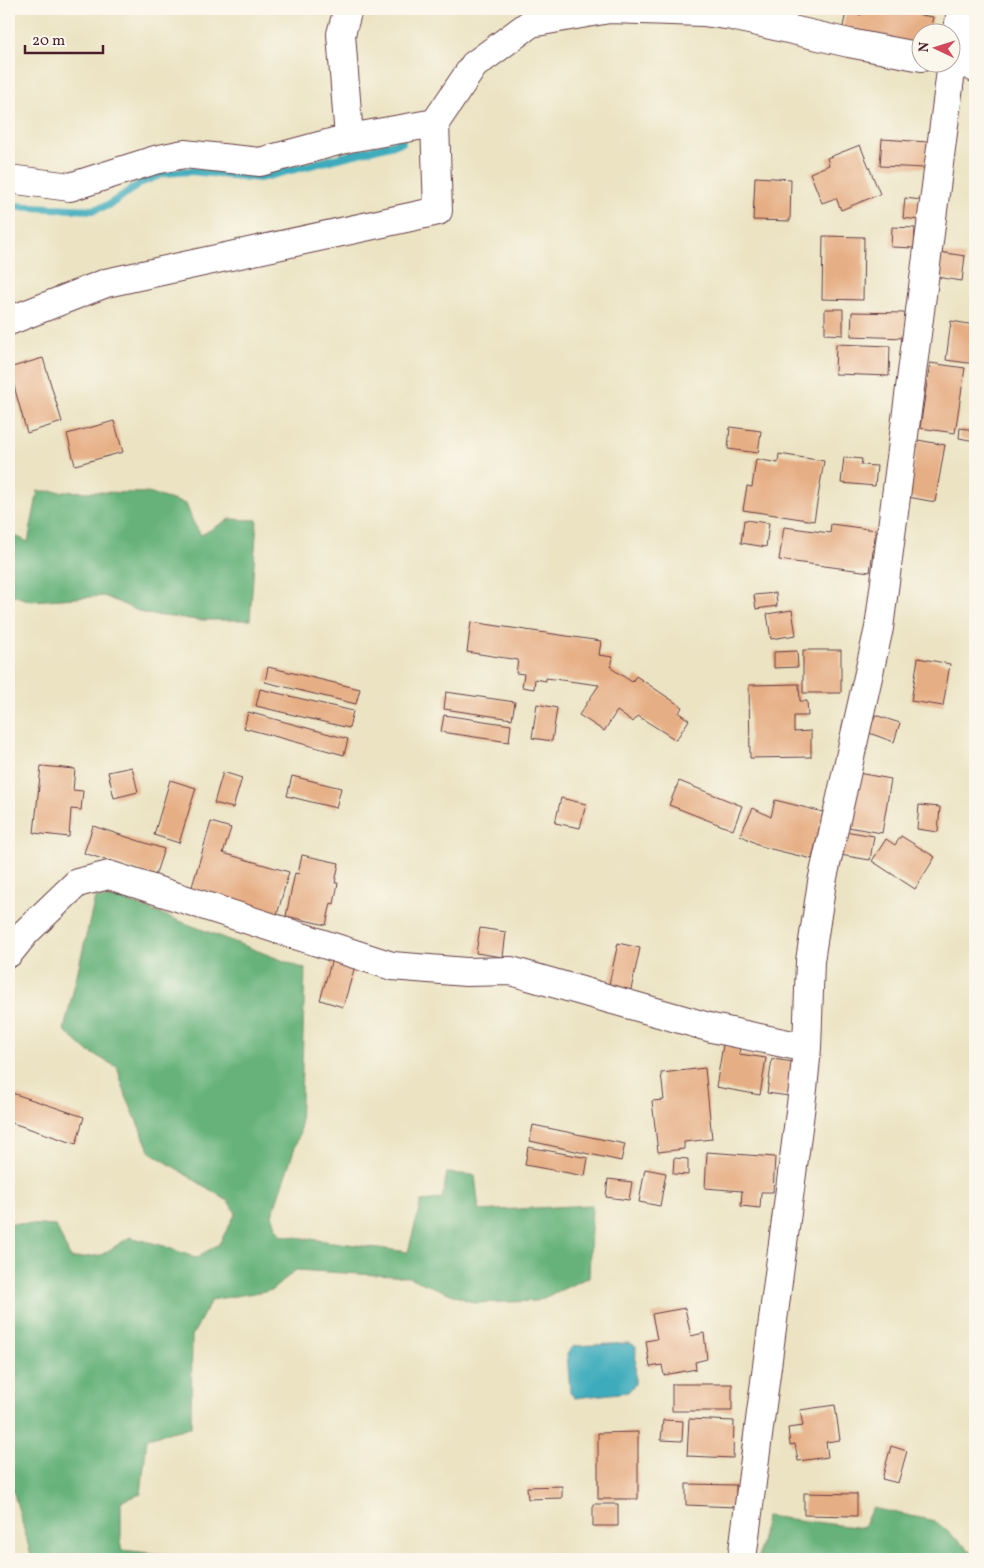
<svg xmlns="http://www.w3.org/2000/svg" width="984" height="1568" font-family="Vollkorn,serif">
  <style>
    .forest { fill: #66b27a; stroke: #586852 }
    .water { fill: #3dabbb; stroke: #446573 }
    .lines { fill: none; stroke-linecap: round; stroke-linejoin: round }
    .stream { stroke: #3dabbb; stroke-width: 8 }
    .building { fill: #e6ae84 }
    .street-casing { stroke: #623c42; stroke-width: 30 }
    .secondary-casing { stroke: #623c42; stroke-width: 30 }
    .street { stroke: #fff; stroke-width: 28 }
    .secondary { stroke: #fff; stroke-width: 28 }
  </style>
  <rect width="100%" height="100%" fill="#fbf7ec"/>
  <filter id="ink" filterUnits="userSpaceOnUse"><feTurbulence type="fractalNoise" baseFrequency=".02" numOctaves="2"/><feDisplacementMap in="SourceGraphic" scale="10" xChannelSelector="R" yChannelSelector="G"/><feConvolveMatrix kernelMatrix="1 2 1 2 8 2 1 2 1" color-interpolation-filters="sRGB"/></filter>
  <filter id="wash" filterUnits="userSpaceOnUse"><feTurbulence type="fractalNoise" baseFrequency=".0096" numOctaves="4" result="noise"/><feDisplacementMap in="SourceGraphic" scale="20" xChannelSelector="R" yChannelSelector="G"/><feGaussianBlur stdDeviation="1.12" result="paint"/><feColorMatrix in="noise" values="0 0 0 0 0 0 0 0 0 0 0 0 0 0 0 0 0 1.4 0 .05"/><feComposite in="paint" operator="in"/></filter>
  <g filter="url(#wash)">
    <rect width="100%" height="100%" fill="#ebe3c2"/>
    <!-- forest -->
    <path class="forest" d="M38,491L148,493L186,504L193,522L201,535L230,519L257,520L250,620H199L145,614L104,596L31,601L9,594V533L28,542Z
      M95,898L122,899L305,969L300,1132L272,1215L280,1235L408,1252L421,1201L442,1199L447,1173L475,1175L479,1211L592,1205L589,1277L537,1301L474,1303L408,1277L296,1270L272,1290L211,1300L192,1336L191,1427L147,1438L141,1494L121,1501V1550L169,1555L167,1559H35L31,1555L9,1475V1223L56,1226L71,1259L101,1255L130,1237L164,1246L196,1258L219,1244L236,1213L228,1201L150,1152L126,1096L117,1067L86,1050L64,1030Z
      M872,1508L935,1521L975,1555V1559H758L766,1516L863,1528Z"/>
    <!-- water -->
    <path class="water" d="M629,1343L636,1346L635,1384L628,1392L575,1398L570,1393L567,1353L574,1346Z"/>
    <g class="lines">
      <!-- stream -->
      <path class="stream" d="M9,206L93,210L109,205L142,182L164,173L191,171L259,178L402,142"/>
    </g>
    <g id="blocks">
      <!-- building -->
      <path class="building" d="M862,9H884L933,17L930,32H922V44L842,31L846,12L861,15Z
        M882,139L928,142L926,168L880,166Z
        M860,145L880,194L841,210L836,198L822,203L810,173L829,165L827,158Z
        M755,177L791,179L790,221L753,220Z
        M905,198L921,200L920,220L903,218Z
        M892,227L915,228L914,248L891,247Z
        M823,236L864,237L863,300L822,299Z
        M939,252L965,256L962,281L936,277Z
        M825,309H843V335L825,334Z
        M852,312L905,313V338L851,336Z
        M951,321L975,325V364L946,360Z
        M836,344L890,346L889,376L835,374Z
        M43,358L62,422L27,433L9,368Z
        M930,363L965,368L955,433L920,428Z
        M114,421L123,452L75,465L67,434Z
        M730,427L761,431L758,453L728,449Z
        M960,428L975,430V441L959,438Z
        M918,440L945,445L935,502L908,497Z
        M779,454L824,461L814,521L743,510L747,486L752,487L756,459L778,463Z
        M844,457L862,459L861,465L877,466L875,486L841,483Z
        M744,520L769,523L766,547L741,543Z
        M831,524L876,530L870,572L779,560L784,527L830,533Z
        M776,593L777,606L756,609L754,595Z
        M792,610L796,635L771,639L767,614Z
        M471,622L601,641L599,655L613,657L611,668L632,682L636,676L682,707L679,713L689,720L676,740L638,716L633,722L617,711L604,731L579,715L599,685L546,678V681L535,679L534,689L522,687L524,674L516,673L518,660L467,652Z
        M803,650H841V693H803Z
        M797,651L798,667L774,668V652Z
        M918,658L950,664L943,706L911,701Z
        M268,667L360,689L356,704L265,682Z
        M799,684L800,701H807L808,716H794V732L811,731V757L750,758L749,685Z
        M260,689L353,711L349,728L256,706Z
        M446,692L515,702L512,719L444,709Z
        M537,704L557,708L552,741L532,738Z
        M248,712L348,739L344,755L244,728Z
        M444,715L511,725L509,742L441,732Z
        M875,715L900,723L894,742L869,733Z
        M41,766L75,769L73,790L83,791L81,810L71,809L69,837L34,833Z
        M132,767L138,792L114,798L108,772Z
        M223,772L242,778L233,808L214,803Z
        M858,773L891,779L882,833L848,827Z
        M292,776L341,788L336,808L287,796Z
        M170,780L196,788L179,843L154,835Z
        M679,781L742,806L733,830L669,805Z
        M561,798L586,804L580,828L555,823Z
        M775,800L823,812L812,859L763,847L740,835L753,808L771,817Z
        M919,805L940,807L938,832L917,829Z
        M211,822L231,828L223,853L289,872L277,915L191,890Z
        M93,826L164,849L155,876L84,853Z
        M845,831L874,836L870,860L840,855Z
        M901,836L935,857L915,889L872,861L886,839L895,845Z
        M302,855L339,863L335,883H338L334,904L331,903L326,925L286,916L295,873L298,874Z
        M480,928L506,932L503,957L476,953Z
        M618,943L640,948L630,994L608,989Z
        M332,959L355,966L343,1007L320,1000Z
        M723,1045L740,1048L739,1054L766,1058L760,1095L716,1087Z
        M772,1059L794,1062L789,1096L767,1093Z
        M705,1068L712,1139L684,1142V1149L658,1152L652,1101L664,1100L661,1073Z
        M9,1092L84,1117L76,1144L9,1122Z
        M533,1125L625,1144L621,1161L530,1141Z
        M528,1147L588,1158L585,1176L525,1165Z
        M707,1152L775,1157L773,1192H761L760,1208L741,1206L742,1191L705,1188Z
        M674,1158L688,1159V1175L673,1174Z
        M645,1169L666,1173L660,1206L639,1202Z
        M608,1179L632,1182L629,1200L606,1197Z
        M685,1308L691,1336L704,1333L707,1359L695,1362L696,1369L664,1375L662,1365L650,1367L646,1341L657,1339L652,1314Z
        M672,1384H732V1411H672Z
        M835,1405L840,1440L826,1442L828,1457L798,1461L795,1444L790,1445L788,1428L803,1426L800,1410Z
        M689,1419L734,1421L733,1458L687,1456Z
        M663,1420L683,1421L682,1441L661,1440Z
        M638,1432V1499H598V1433Z
        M891,1446L907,1451L898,1483L882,1479Z
        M686,1484L736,1485V1507L686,1505Z
        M562,1486V1498L528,1499L527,1487Z
        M804,1493L857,1494V1516L804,1515Z
        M593,1504H618V1526H593Z"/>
    </g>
  </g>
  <g filter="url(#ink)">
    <use href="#blocks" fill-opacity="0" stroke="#623c42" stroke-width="1"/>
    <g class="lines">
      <!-- street casing -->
      <g class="street-casing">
        <path id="street" d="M348,9L341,34L349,138
          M9,179L70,187L155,160L184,154L260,162L349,138L435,123L474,65L531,23L609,9L703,12L732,16L849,43L922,57
          M9,321L106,283L438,211L435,123
          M9,953L26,932L77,883L109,875L392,966L466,972L511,971L712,1028L807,1048
          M742,1559L803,1089L807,1048L810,961L822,882L879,628L952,63L959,52"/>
      </g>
      <!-- secondary casing -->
      <g class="secondary-casing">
        <path id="secondary" d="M961,9L959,23V52L975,68"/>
      </g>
      <!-- street -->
      <use href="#street" class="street"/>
      <!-- secondary -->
      <use href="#secondary" class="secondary"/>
    </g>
  </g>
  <!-- margin -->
  <rect width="984" height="1568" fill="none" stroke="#fbf7ec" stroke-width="30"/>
  <!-- north arrow -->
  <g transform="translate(936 48) rotate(274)"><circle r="24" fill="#fbf7ec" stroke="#b4a19f"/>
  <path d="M0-4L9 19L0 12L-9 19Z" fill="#d1495b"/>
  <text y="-8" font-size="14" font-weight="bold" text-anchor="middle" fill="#4a1f2b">N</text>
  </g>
  <!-- scale -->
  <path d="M25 45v8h78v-8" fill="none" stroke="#4a1f2b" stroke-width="2.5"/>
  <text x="32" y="45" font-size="15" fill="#4a1f2b" stroke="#fbf7ec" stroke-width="4" paint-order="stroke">20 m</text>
</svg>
